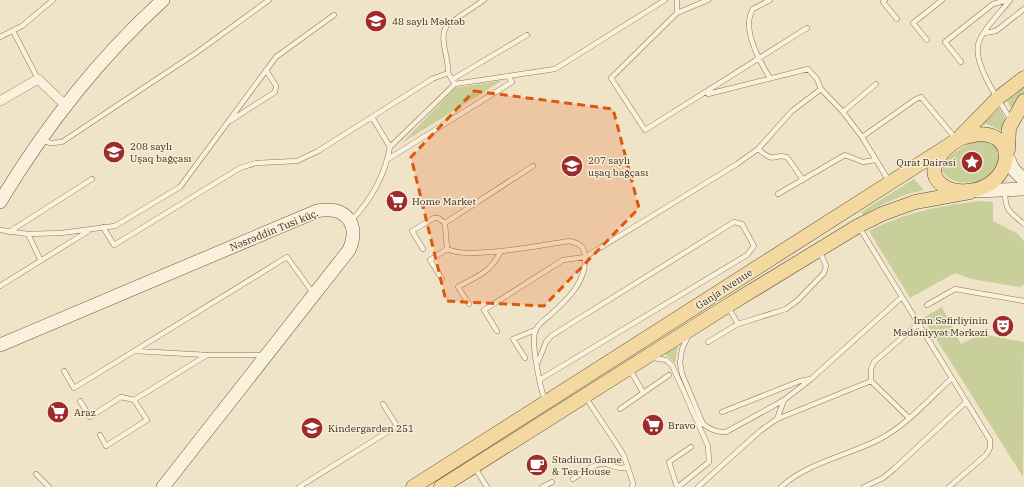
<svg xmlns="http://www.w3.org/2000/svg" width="1024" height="487" font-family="'IBM Plex Serif',serif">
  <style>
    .green { fill: #c9cf9b }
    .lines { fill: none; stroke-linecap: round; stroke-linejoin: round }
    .lane-casing { stroke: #8d765c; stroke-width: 5.5 }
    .street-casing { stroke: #8d765c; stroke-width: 10 }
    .secondary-casing { stroke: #6f573f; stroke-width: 14 }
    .primary-casing { stroke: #5b4430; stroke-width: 15 }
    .lane { stroke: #faf1dc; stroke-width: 4.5 }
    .street { stroke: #faf1dc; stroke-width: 9 }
    .secondary { stroke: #faf1dc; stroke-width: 13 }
    .primary { stroke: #f3d9a0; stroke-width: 14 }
    .marked { fill: #df570d; fill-opacity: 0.2; stroke: #df570d; stroke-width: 3; stroke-dasharray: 8 5; stroke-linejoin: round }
    .labels { text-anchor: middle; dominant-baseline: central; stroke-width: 3; stroke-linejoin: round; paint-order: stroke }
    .poi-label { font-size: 10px; fill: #3d2e20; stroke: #f7eed8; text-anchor: start }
    .street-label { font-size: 10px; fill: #3d2e20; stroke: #f7eed8 }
  </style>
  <rect width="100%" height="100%" fill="#f0e4c8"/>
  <!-- green -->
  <path class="green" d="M503,80L402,143L455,88Z
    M1024,87V94L1012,109L1007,101Z
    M1000,108L1005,118L1001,131L987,124L979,126Z
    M977,140L995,143L1002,163C997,168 991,175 985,178C972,185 950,185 942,171C943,155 965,146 977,140Z
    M914,179L924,190C901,195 883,203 863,215L861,212Z
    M981,201L993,202V221L1018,234L1024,241V284L1020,287L971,279L955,273L910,298L869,231C903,213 943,205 981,201Z
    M942,307L961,344L981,334L1024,342L1023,477L923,318Z
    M678,346L675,363L665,354Z"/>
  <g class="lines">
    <!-- lane casing -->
    <g class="lane-casing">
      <path id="lane" d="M677,0V13L611,78L645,130L807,28
        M770,0L753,9C741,28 760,62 770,78
        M885,0L883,2L897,19
        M1010,0C1001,12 981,31 978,45C974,66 1000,102 1011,120
        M677,13L708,0
        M13,31L38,79
        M984,33L996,31L1024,9
        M0,37L22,26L53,0
        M927,40L913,23L942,0
        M961,62L945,42L993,4L1007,0
        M448,73C449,56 438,39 447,25L484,0
        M453,79L527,35
        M708,94L808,69L817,79L821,89L843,112L862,137L889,181
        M843,112L876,84
        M230,121L275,92L276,86L266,70
        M862,137L916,99L921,97L956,139
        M43,141L51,143L62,142L196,53L269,0
        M390,147L372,117L432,79L448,73L455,84
        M758,149C777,165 771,153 787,157L803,180
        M388,159L512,82L508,76
        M533,166L445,223L447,249C468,260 542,245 569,241C578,243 584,245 585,256C587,282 567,300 549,316C544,320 537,325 535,332C531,343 540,388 545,400
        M1005,191C1005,211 1009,211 1024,224
        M778,194L845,155L863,162L875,160
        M351,221C371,200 385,175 390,147L455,84L555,69L665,0
        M103,227L114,245L240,168L256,163L297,161L318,151L372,117
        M859,227L990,440V448L986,455L949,487
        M0,230L28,234L61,233L115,226L180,187L276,57L334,15
        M9,232L92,179
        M28,234L40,259
        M423,249L412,231L434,218H438L445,223
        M442,279L430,260L447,249
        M0,286L90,230
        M469,304L458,287C479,275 490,273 501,251
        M927,305L955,289L1024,301
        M728,307L738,324L786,309L798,300L824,273L826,266L820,252
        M497,331L484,310L563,260L585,257L737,164L758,149L792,111L821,89
        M688,336L682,349L680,363L682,374L703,424C711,430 716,432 726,432L784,400L811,379L902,297
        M708,342L738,324
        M135,351L207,355H264
        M525,358L513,339L535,330
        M654,358L666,360L672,365L708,446L709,462L678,487
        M538,362L546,342L551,336L734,222L742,224L754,246L747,255L539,380
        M630,370L643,392
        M64,371L74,388L287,257L313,293
        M871,381L909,418
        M586,398L616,443L624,456L633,483L632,487
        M80,401L90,417L121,397L134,400
        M620,409L669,375
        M722,412L800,381L811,379
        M777,419L784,400
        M100,435L106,446L147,420L134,400L207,355
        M475,468L487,487
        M36,474L49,487
        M573,479C581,474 597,461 607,464C616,467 618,469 628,467
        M299,487L397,426L383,404
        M542,487L552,482
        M677,487L669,462L691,447
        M698,487L760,431L777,419L871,381V369L874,362L918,324
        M781,487C807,463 846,456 878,440C906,426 928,400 951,379
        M864,487L883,478L894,469L966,402"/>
    </g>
    <!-- street casing -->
    <g class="street-casing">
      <path id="street" d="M0,101L38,79L65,105"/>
    </g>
    <!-- secondary casing -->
    <g class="secondary-casing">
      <path id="secondary" d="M1009,160L1013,169L1024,180
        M977,191L1024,189
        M0,202C45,127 98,59 163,0
        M0,345L317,211C345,205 361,224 349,250L163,487"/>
    </g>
    <!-- primary casing -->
    <g class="primary-casing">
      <path id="primary" d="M979,134C1024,134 1009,195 959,191C951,191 940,186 936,178C929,164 945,148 956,141C962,137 972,135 979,134Z
        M1008,150L1009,128L1024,101
        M413,487L957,140L998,98L1024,78
        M441,487L727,306L858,226L882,214L915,202L970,192"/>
    </g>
    <!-- lane -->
    <use href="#lane" class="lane"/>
    <!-- street -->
    <use href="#street" class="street"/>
    <!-- secondary -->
    <use href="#secondary" class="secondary"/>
    <!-- primary -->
    <use href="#primary" class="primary"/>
  </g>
  <!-- marked area -->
  <path class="marked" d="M474,91L613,109L639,208L544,306L446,301L411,157Z"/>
  <!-- icons -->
  <defs>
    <g id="school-disc" transform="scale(1.15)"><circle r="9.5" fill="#9e2a2b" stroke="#f7eed8"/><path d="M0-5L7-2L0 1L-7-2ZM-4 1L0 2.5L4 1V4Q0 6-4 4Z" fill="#fff"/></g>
    <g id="sight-disc" transform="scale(1.15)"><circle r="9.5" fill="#9e2a2b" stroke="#f7eed8"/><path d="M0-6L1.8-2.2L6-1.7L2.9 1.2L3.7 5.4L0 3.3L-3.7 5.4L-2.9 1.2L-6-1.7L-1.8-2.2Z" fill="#fff"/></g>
    <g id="supermarket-disc" transform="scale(1.15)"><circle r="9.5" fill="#9e2a2b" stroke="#f7eed8"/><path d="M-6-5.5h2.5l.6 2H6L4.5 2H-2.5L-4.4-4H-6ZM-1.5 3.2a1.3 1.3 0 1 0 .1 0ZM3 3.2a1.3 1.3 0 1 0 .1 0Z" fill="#fff"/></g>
    <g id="theatre-disc" transform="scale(1.15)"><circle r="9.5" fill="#9e2a2b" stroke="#f7eed8"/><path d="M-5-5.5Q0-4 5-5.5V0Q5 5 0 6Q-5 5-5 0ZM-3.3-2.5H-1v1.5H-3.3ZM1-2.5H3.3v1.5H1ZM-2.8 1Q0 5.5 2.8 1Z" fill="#fff"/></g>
    <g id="cafe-disc" transform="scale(1.15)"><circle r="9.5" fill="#9e2a2b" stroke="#f7eed8"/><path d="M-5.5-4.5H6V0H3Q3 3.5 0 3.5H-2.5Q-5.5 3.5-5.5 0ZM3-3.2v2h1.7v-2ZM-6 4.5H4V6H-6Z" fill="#fff"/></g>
  </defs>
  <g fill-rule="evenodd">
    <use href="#school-disc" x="376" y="21"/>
    <use href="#school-disc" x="114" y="152"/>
    <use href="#sight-disc" x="972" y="162"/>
    <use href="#school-disc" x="572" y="166"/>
    <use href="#supermarket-disc" x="397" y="201"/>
    <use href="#theatre-disc" x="1003" y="326"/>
    <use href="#supermarket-disc" x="58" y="412"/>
    <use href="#supermarket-disc" x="653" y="425"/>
    <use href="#school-disc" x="312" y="428"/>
    <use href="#cafe-disc" x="537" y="465"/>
  </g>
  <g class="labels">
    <!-- poi labels -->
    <g class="poi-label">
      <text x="392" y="21">48 saylı Məktəb</text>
      <text x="130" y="146">208 saylı<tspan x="130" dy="12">Uşaq bağçası</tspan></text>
      <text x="588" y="160">207 saylı<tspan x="588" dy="12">uşaq bağçası</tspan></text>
      <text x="956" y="162" text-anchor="end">Qırat Dairəsi</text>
      <text x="412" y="201">Home Market</text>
      <text x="988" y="320" text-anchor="end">İran Səfirliyinin<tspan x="988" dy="12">Mədəniyyət Mərkəzi</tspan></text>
      <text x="74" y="412">Araz</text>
      <text x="668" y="425">Bravo</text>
      <text x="328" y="428">Kindergarden 251</text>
      <text x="552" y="459">Stadium Game<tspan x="552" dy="12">&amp; Tea House</tspan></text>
    </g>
    <!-- street labels -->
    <g class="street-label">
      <text transform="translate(274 230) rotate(-22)">Nəsrəddin Tusi küç.</text>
      <text transform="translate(724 289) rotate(-33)">Ganja Avenue</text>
    </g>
  </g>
</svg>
